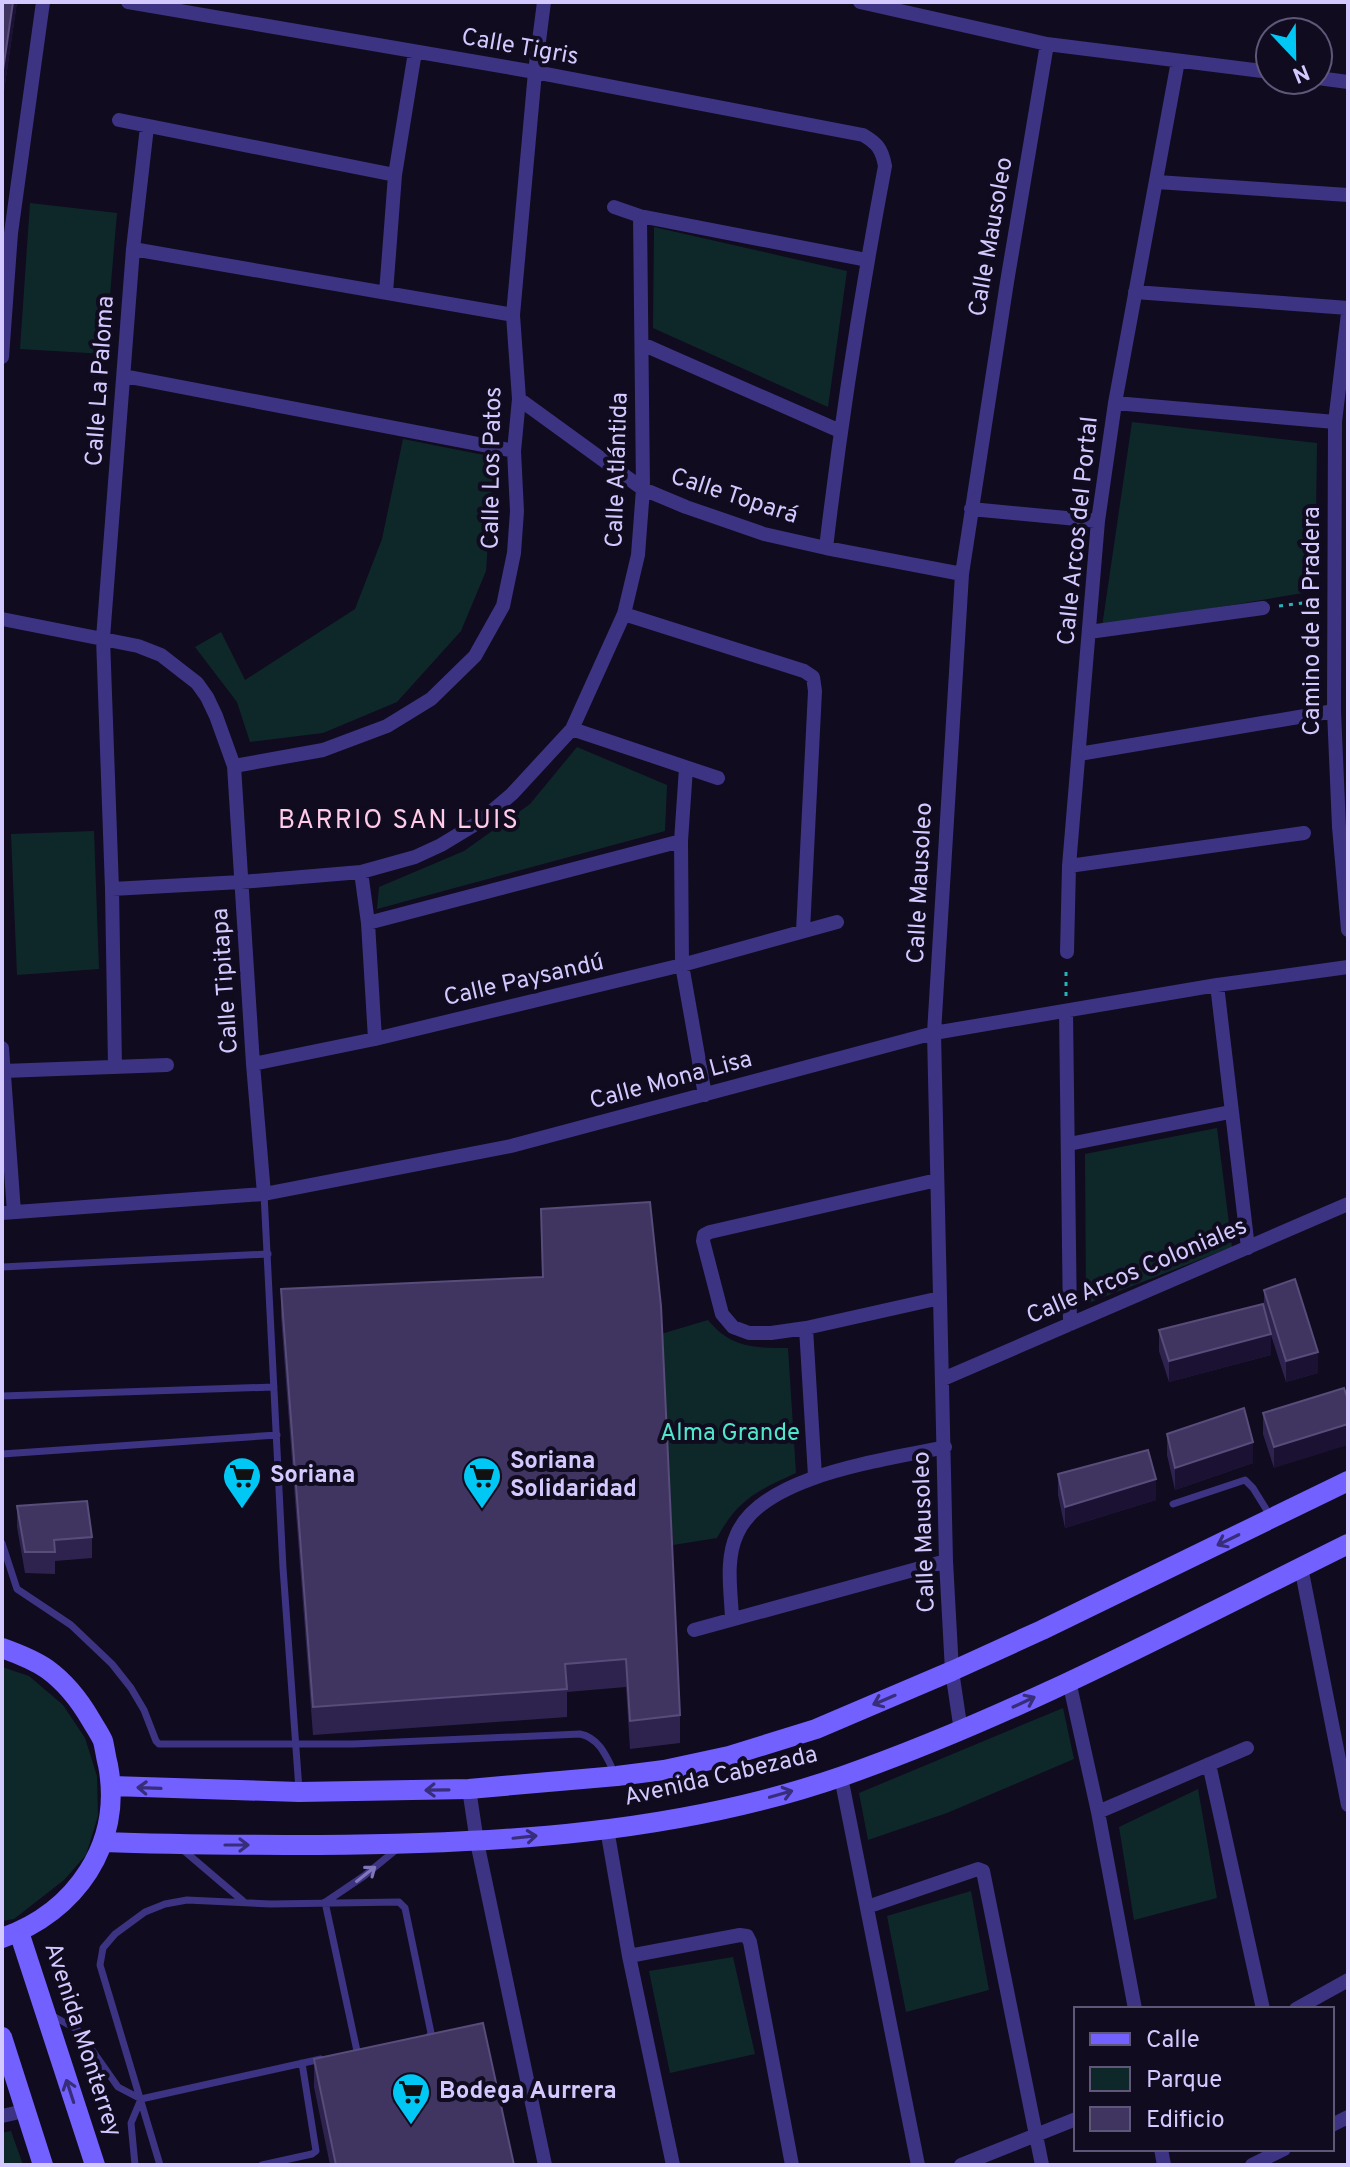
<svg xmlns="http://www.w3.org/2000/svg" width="1350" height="2167" font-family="Overpass,sans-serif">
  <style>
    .green { fill: #0e282a }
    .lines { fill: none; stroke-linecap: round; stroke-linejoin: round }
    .path { stroke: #25b3b7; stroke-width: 3; stroke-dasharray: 4 6; stroke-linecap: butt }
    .lane { stroke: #3c3382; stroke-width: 7 }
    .street { stroke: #3c3382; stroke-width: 14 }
    .secondary { stroke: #7260ff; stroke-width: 20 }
    .wall { fill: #2e234e }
    .shaded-wall { fill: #1b1233 }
    .building { fill: #403461; stroke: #574c7a; stroke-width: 2 }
    .oneway { stroke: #372d79 }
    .oneway2 { stroke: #8076ba }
    .labels { text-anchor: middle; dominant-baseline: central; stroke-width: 8; stroke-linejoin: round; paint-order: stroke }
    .street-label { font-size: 24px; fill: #d4c9ff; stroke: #100b1f }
    .park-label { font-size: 24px; fill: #4ee6cd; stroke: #100b1f }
    .poi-label { font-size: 24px; font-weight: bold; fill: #d4c9ff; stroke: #100b1f; text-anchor: start }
    .neighbourhood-label { font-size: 26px; letter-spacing: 2px; fill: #ffcbe8; stroke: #100b1f }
  </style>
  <rect width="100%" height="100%" fill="#100b1f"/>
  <!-- green -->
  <path class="green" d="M30,203L117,213L105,354L20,349Z
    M654,227L847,271L828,407L653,328Z
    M1132,422L1317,443L1315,591L1102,627Z
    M403,439L494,457L486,571L461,631L397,702L323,733L250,742L237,702L195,647L221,632L245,680L355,609L382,539Z
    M577,747L667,785L665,831L377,909L379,887L464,851L530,804Z
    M94,831L99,969L17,975L11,834Z
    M1217,1128L1232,1247L1086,1304L1085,1154Z
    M708,1320C731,1348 754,1348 788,1348L796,1473C757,1491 738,1499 717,1538L673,1545L661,1334Z
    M2,1667L29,1676L63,1705L85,1738L97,1776L98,1816L86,1855L64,1880L14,1919L2,1921Z
    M1063,1708L1074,1759L947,1813L868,1840L859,1793Z
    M1198,1789L1217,1898L1134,1920L1119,1827Z
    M971,1891L989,1990L906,2012L887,1916Z
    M733,1957L755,2054L670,2073L649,1971Z
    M11,2131L23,2165H2V2133Z"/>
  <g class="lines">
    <!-- path -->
    <path class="path" d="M1279,606L1319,601
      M1066,996V968"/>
    <!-- lane -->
    <path class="lane" d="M264,1194L283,1568L299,1790
      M2,1267L268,1254
      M2,1396L274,1387
      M2,1454L277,1435
      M1173,1504L1245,1480L1253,1488L1271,1517
      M2,1543L17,1589L71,1625L112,1664L131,1688L144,1710L156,1741L159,1744H353L580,1734C600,1738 607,1758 615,1774
      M182,1849L243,1901
      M327,1901L364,1876L397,1849
      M325,1902L357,2051
      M51,2015L78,2030L118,2087L141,2099L321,2059
      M135,2165L131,2123L141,2099
      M160,2165L100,1965L103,1948L115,1934L145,1912L165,1904L187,1900L271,1904L399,1902L405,1908L431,2033L428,2038L424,2039
      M262,2165L312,2154L316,2151L302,2063"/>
    <!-- street -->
    <path class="street" d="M128,2L535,72L863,135C877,143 882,149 885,166C861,293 841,420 826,548
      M860,2L1047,44L1270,72
      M1318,78L1348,82
      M119,120L395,175
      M1157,182L1348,195
      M614,207L640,216L867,260
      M133,249L513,315
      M1135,292L1348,308
      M386,293L395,175L415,52
      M1348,313L1335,422L1334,711L1339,827L1348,930
      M642,344L840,431
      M2,357L11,233L43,2
      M124,376L514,451
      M519,399L643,489L686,507L764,534L826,548L962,574
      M1115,403L1335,422
      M971,509L1098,521
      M624,614L804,671L813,677L815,691L803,931
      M2,619L138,646L161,655L197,683L207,697L216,716L234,766L253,1064L264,1194
      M1089,632L1263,608
      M572,729L718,778
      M1079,754L1334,711
      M234,766L323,750L387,726L431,699L475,656L503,606L514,553L517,511L514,451L519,399L513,315L535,72L544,2
      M686,768L681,841L682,965L705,1095
      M1069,866L1304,833
      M361,872L368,923L375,1039
      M112,889L241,882L361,872L415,857L441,845L479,822L512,794L572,729L624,614L638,555L643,489L640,216
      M368,923L681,841
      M1067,952L1069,866L1098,521L1115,403L1178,61
      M1217,985L1248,1248
      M1066,1012L1070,1324
      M2,1048L14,1212
      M253,1064L375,1039L682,965L837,922
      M115,1067L112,889L103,638L133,249L147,127
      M3,1071L167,1065
      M1069,1144L1230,1112
      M937,1180L710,1232L704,1235L703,1241L722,1314L733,1327L749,1333H771L806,1328L940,1298
      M2,1213L264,1194L511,1146L934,1033L1217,985L1348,967
      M806,1328L815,1476
      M943,1379L1348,1204
      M1301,1567L1348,1805
      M732,1619C731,1591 725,1560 737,1534C763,1474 888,1460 945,1447
      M694,1630L946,1561
      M1069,1681L1098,1812L1135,2009
      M961,1731L952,1671L946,1561L934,1033L962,574L1007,282L1047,44
      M1209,1764L1263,2009
      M841,1777L918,2165
      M469,1789L477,1842L545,2165
      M1098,1812L1247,1748
      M607,1829L629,1956L673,2165
      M867,1907L978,1869L983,1871L1042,2165
      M629,1956L740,1935L747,1936L750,1942L792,2165
      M1296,2009L1348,1980
      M2,2116L24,2111
      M1332,2125L1348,2117
      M1161,2149L1164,2165
      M961,2165L1076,2119
      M1252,2165L1284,2149"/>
    <!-- secondary -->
    <path class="secondary" d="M2,1648C16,1653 34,1660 47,1669C65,1682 80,1701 91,1720C95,1727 100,1734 103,1741C105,1749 106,1758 108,1765C123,1844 76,1912 2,1938
      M112,1786L299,1792L469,1789L617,1776L664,1770L729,1756L816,1729L952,1671L1042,1630L1348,1481
      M104,1842C176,1845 247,1845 319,1845C495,1844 676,1834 843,1776C1017,1715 1182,1626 1348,1544
      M19,1932L95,2165
      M2,2037L43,2165"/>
  </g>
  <!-- wall -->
  <path class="wall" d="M2,2H17L3,98H2Z
    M541,1209L680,1715V1743L630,1749L626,1687L567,1692V1717L313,1735L281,1317V1289L542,1277Z
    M1264,1290L1318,1373L1286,1382L1271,1335V1355L1169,1382L1159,1351V1330L1264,1307Z
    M1348,1400L1274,1468L1263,1434V1413Z
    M1167,1434L1253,1463L1175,1490L1167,1455Z
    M1058,1474L1156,1500L1065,1528L1058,1495Z
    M17,1506L92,1537V1558L55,1561V1574L25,1573L17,1527Z
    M314,2059L514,2165H330L314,2087Z"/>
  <!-- shaded-wall -->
  <path class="shaded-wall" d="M13,2H17L3,98V70Z
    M1271,1334V1355L1169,1382V1361Z
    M1318,1352V1373L1286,1382V1361Z
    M1348,1424V1445L1274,1468V1447Z
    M1253,1442V1463L1175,1490V1468Z
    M1156,1479V1500L1065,1528V1507Z"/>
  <!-- building -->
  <path class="building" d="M2,2H13L3,70H2Z
    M650,1202L661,1306L680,1715L630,1721L626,1659L565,1664L567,1689L313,1707L281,1289L543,1277L541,1209Z
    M1295,1279L1318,1352L1286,1361L1264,1290Z
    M1263,1304L1271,1334L1169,1361L1159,1330Z
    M1344,1388L1348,1400V1424L1274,1447L1263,1413Z
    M1244,1408L1253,1442L1175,1468L1167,1434Z
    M1148,1450L1156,1479L1065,1507L1058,1474Z
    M87,1501L92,1537L54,1540L55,1552H25L17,1506Z
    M483,2023L514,2165H336L314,2059Z"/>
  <!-- one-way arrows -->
  <defs><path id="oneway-shaft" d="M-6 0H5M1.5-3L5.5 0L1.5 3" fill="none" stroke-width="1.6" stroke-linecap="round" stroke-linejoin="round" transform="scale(2)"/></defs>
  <g class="oneway">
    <use href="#oneway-shaft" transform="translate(1228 1540) rotate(154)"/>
    <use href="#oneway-shaft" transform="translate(884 1700) rotate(157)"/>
    <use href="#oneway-shaft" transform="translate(1024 1702) rotate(-25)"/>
    <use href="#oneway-shaft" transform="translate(149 1788) rotate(-178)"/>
    <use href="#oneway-shaft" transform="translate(437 1790) rotate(179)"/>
    <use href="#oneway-shaft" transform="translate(781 1794) rotate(-16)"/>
    <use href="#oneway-shaft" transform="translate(525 1837) rotate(-6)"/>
    <use href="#oneway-shaft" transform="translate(237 1845)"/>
    <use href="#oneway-shaft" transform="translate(70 2091) rotate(-108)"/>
  </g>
  <use class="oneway2" href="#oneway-shaft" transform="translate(366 1874) rotate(-38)"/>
  <!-- icons -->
  <defs>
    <g id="supermarket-pin" transform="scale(2)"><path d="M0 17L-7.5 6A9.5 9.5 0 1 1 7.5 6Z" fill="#00c7f4" stroke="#100b1f"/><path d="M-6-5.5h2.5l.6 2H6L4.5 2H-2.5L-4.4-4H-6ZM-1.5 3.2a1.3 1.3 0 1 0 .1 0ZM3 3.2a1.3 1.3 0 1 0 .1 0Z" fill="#111"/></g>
  </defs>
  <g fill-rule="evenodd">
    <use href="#supermarket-pin" x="242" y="1476"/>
    <use href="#supermarket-pin" x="482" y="1476"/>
    <use href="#supermarket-pin" x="411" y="2092"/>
  </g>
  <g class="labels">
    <!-- street labels -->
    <g class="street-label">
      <text transform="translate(520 48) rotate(10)">Calle Tigris</text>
      <text transform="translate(992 237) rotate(-80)">Calle Mausoleo</text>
      <text transform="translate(101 381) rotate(-86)">Calle La Paloma</text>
      <text transform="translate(493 468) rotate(-89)">Calle Los Patos</text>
      <text transform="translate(618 470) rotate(-88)">Calle Atlántida</text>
      <text transform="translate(734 497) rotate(18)">Calle Topará</text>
      <text transform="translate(1079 531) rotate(-84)">Calle Arcos del Portal</text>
      <text transform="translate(1313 621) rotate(-90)">Camino de la Pradera</text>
      <text transform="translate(921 883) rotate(-87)">Calle Mausoleo</text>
      <text transform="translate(226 981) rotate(-94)">Calle Tipitapa</text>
      <text transform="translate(524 981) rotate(-13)">Calle Paysandú</text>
      <text transform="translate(671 1081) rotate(-15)">Calle Mona Lisa</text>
      <text transform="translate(1137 1272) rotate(-23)">Calle Arcos Coloniales</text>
      <text transform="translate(925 1532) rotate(-92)">Calle Mausoleo</text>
      <text transform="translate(721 1777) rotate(-13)">Avenida Cabezada</text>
      <text transform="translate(82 2040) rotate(72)">Avenida Monterrey</text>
    </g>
    <!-- park labels -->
    <g class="park-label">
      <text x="730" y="1434">Alma Grande</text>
    </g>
    <!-- poi labels -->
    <g class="poi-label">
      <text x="510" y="1462">Soriana<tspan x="510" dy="28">Solidaridad</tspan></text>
      <text x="270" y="1476">Soriana</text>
      <text x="439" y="2092">Bodega Aurrera</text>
    </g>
    <!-- neighbourhood labels -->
    <g class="neighbourhood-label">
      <text x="399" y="821">BARRIO SAN LUIS</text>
    </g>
  </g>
  <!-- border -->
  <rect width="1350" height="2167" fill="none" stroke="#d4c9ff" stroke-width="8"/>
  <!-- legend -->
  <rect x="1074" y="2007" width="260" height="144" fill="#100b1f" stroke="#5e5779" stroke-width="2"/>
  <rect x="1090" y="2033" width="40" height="12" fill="#7260ff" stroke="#5e5779" stroke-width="2"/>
  <text x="1146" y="2047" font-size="24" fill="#d4c9ff">Calle</text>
  <rect x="1090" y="2067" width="40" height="24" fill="#0e282a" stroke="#5e5779" stroke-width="2"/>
  <text x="1146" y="2087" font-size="24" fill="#d4c9ff">Parque</text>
  <rect x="1090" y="2107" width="40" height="24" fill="#403461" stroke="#5e5779" stroke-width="2"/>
  <text x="1146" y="2127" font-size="24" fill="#d4c9ff">Edificio</text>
  <!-- north arrow -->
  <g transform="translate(1294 56) rotate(158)"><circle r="38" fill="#100b1f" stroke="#5e5779" stroke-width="2"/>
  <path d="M0-6L14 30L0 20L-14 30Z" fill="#00c7f4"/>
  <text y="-12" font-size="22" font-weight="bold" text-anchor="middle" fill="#d4c9ff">N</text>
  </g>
</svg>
